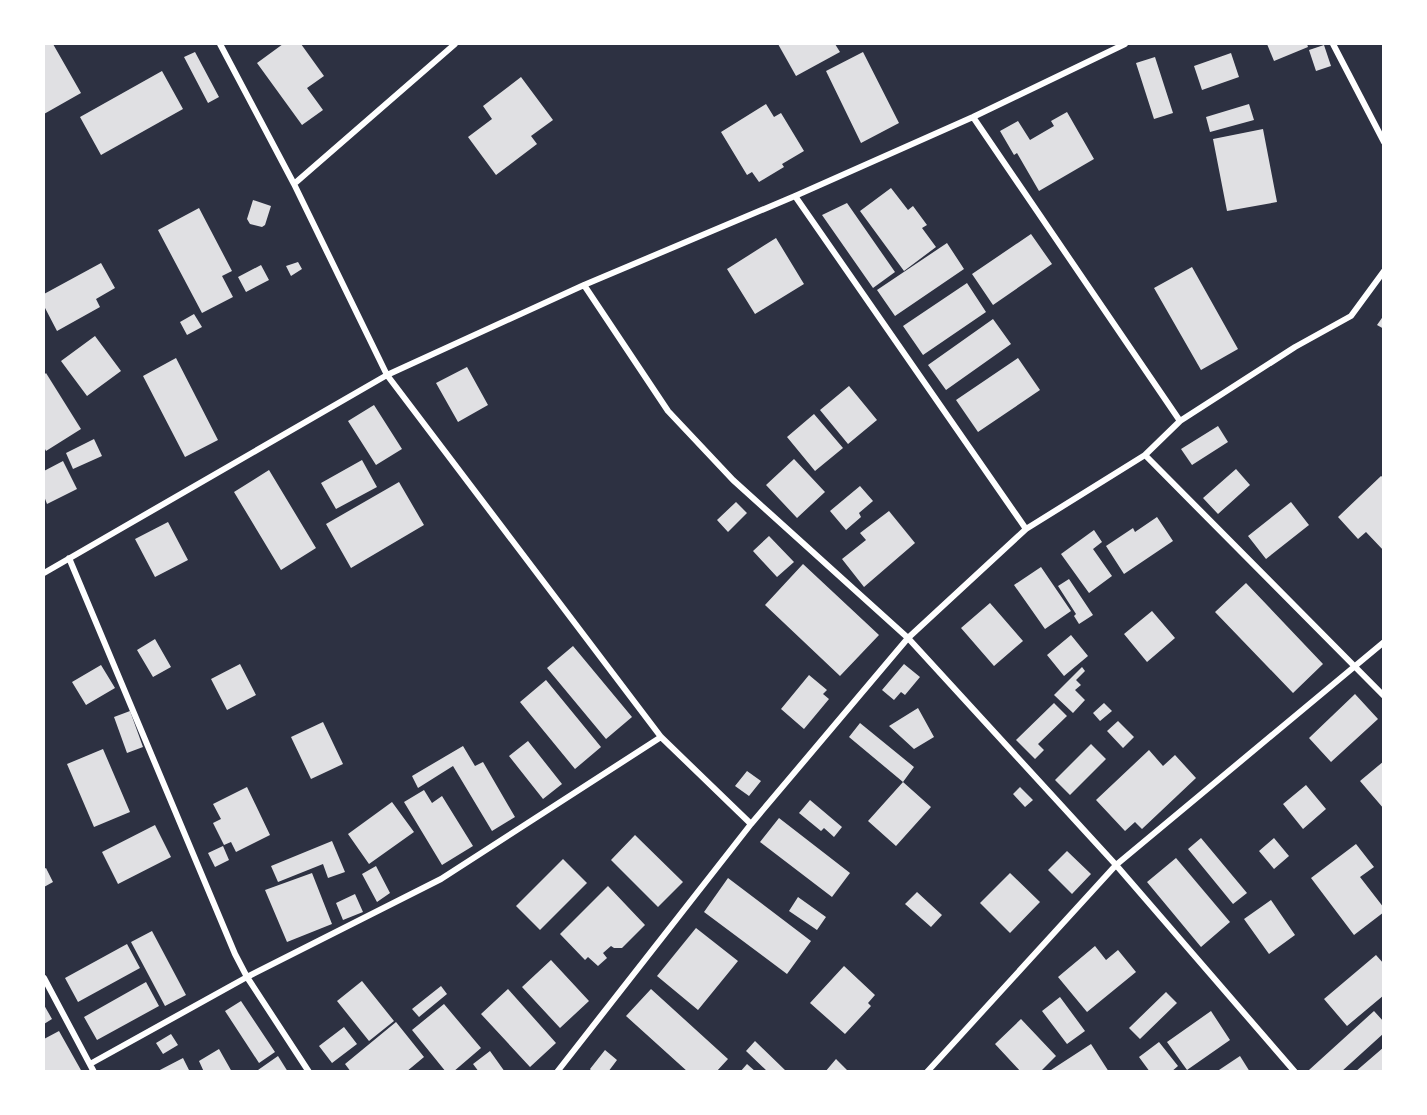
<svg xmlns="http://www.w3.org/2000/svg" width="1427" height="1115" font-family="Rubik,sans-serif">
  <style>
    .building { fill: #e0e0e3 }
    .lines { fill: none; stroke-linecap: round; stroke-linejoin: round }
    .minor { stroke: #fff; stroke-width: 6 }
  </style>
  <rect width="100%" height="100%" fill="#2d3142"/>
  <!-- building -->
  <path class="building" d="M44,44H53L81,93L44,114Z
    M283,44H301L324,76L307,88L323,110L302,125L257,63Z
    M778,44H835L840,52L796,76Z
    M1267,44H1307L1308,47L1274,61Z
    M1324,45L1331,66L1316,71L1309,50Z
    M195,52L219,97L208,103L184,57Z
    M863,52L899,123L861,143L826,71Z
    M1231,53L1239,77L1202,90L1194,66Z
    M1155,57L1173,113L1154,119L1136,63Z
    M162,71L183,109L101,155L80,117Z
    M521,77L553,120L531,136L537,144L496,175L468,137L492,119L483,106Z
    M766,104L774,117L781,113L804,151L782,164L784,167L759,182L752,172L747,175L721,132Z
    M1249,104L1254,120L1210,132L1206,117Z
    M1067,112L1094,159L1039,191L1017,153L1014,155L1000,131L1018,121L1030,140L1054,126L1051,121Z
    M1263,129L1277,202L1227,211L1213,139Z
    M891,188L908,210L913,206L927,225L922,228L936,247L904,271L860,211Z
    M253,200L271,206L265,225L262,227L250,224L247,219Z
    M847,203L895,272L873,288L822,215Z
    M199,208L232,271L222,276L233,297L202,313L158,230Z
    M1031,234L1052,264L993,305L972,274Z
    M776,238L804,284L755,314L727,269Z
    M947,243L964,269L895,316L877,290Z
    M298,262L302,269L291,276L286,266Z
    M101,263L115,288L96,299L100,307L57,331L44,306V294Z
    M261,265L269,280L246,292L238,277Z
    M1192,267L1238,349L1201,370L1154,288Z
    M967,283L986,312L923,355L903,326Z
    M194,314L202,327L187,335L180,322Z
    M1384,315V329L1377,325Z
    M993,319L1011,344L946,390L928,365Z
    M95,336L121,371L87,396L61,361Z
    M176,358L218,440L185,457L143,376Z
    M1018,358L1040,390L978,432L956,400Z
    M467,367L488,405L458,422L436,383Z
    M46,373L81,429L46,451L44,447V375Z
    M849,386L877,420L848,444L820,410Z
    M374,405L402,449L376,465L348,421Z
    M814,414L843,448L815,471L787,437Z
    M1218,426L1228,442L1192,465L1181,449Z
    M94,439L102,456L73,469L66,453Z
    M794,459L825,492L797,518L766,485Z
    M362,460L377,487L336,509L321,483Z
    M63,461L77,489L47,504L44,496V471Z
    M1236,469L1250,485L1218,514L1203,498Z
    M269,470L316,548L281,570L234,492Z
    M1381,476L1384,478V551L1366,532L1358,539L1338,517Z
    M399,482L424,525L351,568L326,524Z
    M860,486L873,501L859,513L861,517L846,530L830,511Z
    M736,502L747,513L728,532L717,520Z
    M1291,502L1309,525L1266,559L1248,536Z
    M889,511L915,543L864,587L842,559L866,540L860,533Z
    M1157,517L1173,541L1124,574L1106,546L1133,528L1135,532Z
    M168,522L188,560L155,577L135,539Z
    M1094,530L1102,542L1093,549L1112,576L1089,593L1061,554Z
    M769,536L794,562L777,577L753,551Z
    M803,564L879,635L840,676L765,605Z
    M1041,567L1071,611L1045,629L1014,585Z
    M1069,579L1093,615L1079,624L1074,616L1076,614L1058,586Z
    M1246,583L1323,664L1293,693L1215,612Z
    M990,603L1023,641L994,666L961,628Z
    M1152,611L1175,638L1147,662L1124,634Z
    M1071,635L1088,656L1064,676L1047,655Z
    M155,639L171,667L153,677L137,650Z
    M573,646L632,717L606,739L547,668Z
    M240,664L256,695L227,710L211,679Z
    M904,664L920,677L905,695L901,692L894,700L882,690Z
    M101,665L115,688L86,705L72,682Z
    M1082,667L1085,671L1076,680L1081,685L1075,690L1085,700L1073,713L1054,695Z
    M809,675L827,690L823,694L829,699L804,729L781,709Z
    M546,680L601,747L575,769L520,702Z
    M1355,694L1378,719L1331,762L1309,738Z
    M1054,703L1067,716L1038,744L1044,750L1035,759L1016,740Z
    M1104,703L1112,711L1100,721L1093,713Z
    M918,708L934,737L914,749L889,726Z
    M130,711L143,747L127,753L114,717Z
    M1118,721L1134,737L1123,748L1107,731Z
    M323,722L343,764L311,779L291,737Z
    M860,723L914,767L903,782L849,737Z
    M528,741L562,784L543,799L509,756Z
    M1091,744L1106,759L1070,795L1055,780Z
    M463,746L475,766L483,762L515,817L492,831L453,766L418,788L412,776Z
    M103,749L130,812L94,827L67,764Z
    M1149,750L1163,766L1175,755L1196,778L1142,829L1135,822L1125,831L1096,800Z
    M1384,761V809L1360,781Z
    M747,771L761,781L749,796L735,786Z
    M903,782L931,807L896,846L868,821Z
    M1306,785L1326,809L1303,829L1283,804Z
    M247,787L270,835L236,852L231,842L224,845L213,823L221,819L213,804Z
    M1020,787L1033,800L1025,807L1013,794Z
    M424,790L432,803L442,796L473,846L442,865L404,802Z
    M810,800L842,827L834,837L824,828L821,831L799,813Z
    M392,802L414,832L369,864L348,834Z
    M779,818L850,873L832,897L760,842Z
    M155,825L171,857L118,884L102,852Z
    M635,835L683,882L658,907L611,860Z
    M1201,838L1247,893L1233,904L1188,849Z
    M1274,838L1289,856L1274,869L1259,851Z
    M332,841L345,872L328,878L323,864L278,882L271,866Z
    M1356,844L1374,867L1360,877L1384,908V912L1354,935L1311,878Z
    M223,846L229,860L215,867L208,853Z
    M1067,851L1091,874L1072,894L1048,870Z
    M1176,858L1230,922L1201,947L1147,882Z
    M563,859L587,883L540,930L516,906Z
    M376,866L390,893L377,902L362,874Z
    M46,868L53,882L44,887V869Z
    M312,873L332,924L287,942L265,890Z
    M1010,873L1040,902L1010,933L980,903Z
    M728,878L811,941L787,974L704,912Z
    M608,886L645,925L622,948H614L611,946L603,953L607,958L598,966L588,957L585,960L560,934Z
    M917,892L942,915L931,927L905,904Z
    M355,894L363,912L343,920L336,903Z
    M798,897L826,917L817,930L789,911Z
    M1271,900L1295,935L1269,954L1244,919Z
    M696,928L738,961L698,1010L657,976Z
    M152,931L186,995L165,1006L131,942Z
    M127,944L140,968L78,1002L65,978Z
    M1095,946L1106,960L1118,950L1136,972L1087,1012L1058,977Z
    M1376,955L1384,964V995L1347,1026L1324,999Z
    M551,960L589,1001L560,1028L522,987Z
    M844,966L875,995L868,1003L871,1006L845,1034L810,1003Z
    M362,981L394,1021L369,1041L337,1001Z
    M146,982L159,1006L97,1040L84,1017Z
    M441,986L447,994L419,1017L412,1009Z
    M508,989L556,1043L530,1067L481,1014Z
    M651,989L728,1059L716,1072H688L626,1016Z
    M1166,992L1177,1003L1140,1039L1129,1028Z
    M1060,997L1085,1031L1067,1044L1042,1011Z
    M241,1001L275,1052L259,1063L225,1011Z
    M444,1004L481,1048L453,1072H446L412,1030Z
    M44,1005L52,1019L44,1024Z
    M1211,1011L1230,1040L1187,1070L1167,1042Z
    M1374,1011L1384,1022V1033L1341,1072H1310L1309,1070Z
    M1021,1019L1056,1056L1040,1072H1021L995,1044Z
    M396,1022L424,1057L406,1072H351L345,1064Z
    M344,1027L357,1044L332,1063L319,1046Z
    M59,1031L82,1072H44V1039Z
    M171,1034L178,1045L163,1054L156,1043Z
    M755,1041L787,1072H768L746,1051Z
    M1159,1042L1178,1066L1171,1072H1150L1139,1057Z
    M1091,1044L1109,1072H1052L1051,1070Z
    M1384,1047V1072H1355Z
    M219,1049L232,1072H204L199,1061Z
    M605,1050L617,1060L608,1072H592L590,1069Z
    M490,1051L505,1072H479L473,1064Z
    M278,1056L288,1072H259L258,1070Z
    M1240,1056L1250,1072H1216Z
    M183,1058L190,1072H156Z
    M836,1059L849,1072H825Z
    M747,1064L756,1072H740Z"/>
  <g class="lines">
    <!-- minor -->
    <path class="minor" d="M220,44L294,184L387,375L661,737L751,824
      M1333,44L1384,142
      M973,117L1180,421
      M294,184L455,44
      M795,196L1026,529
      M584,285L668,411L733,480L908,638L1116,865L1295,1072
      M1145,455L1384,696
      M69,558L235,954L247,977L309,1072
      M44,573L387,375L584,285L795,196L973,117L1125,44
      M44,978L94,1072
      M90,1064L247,977L441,879L661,737
      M557,1072L751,824L908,638L1026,529L1145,455L1180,421L1295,347L1351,316L1384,271
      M927,1072L1116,865L1384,642"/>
  </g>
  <!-- border -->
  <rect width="1427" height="1115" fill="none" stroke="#ffffff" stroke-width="90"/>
</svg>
